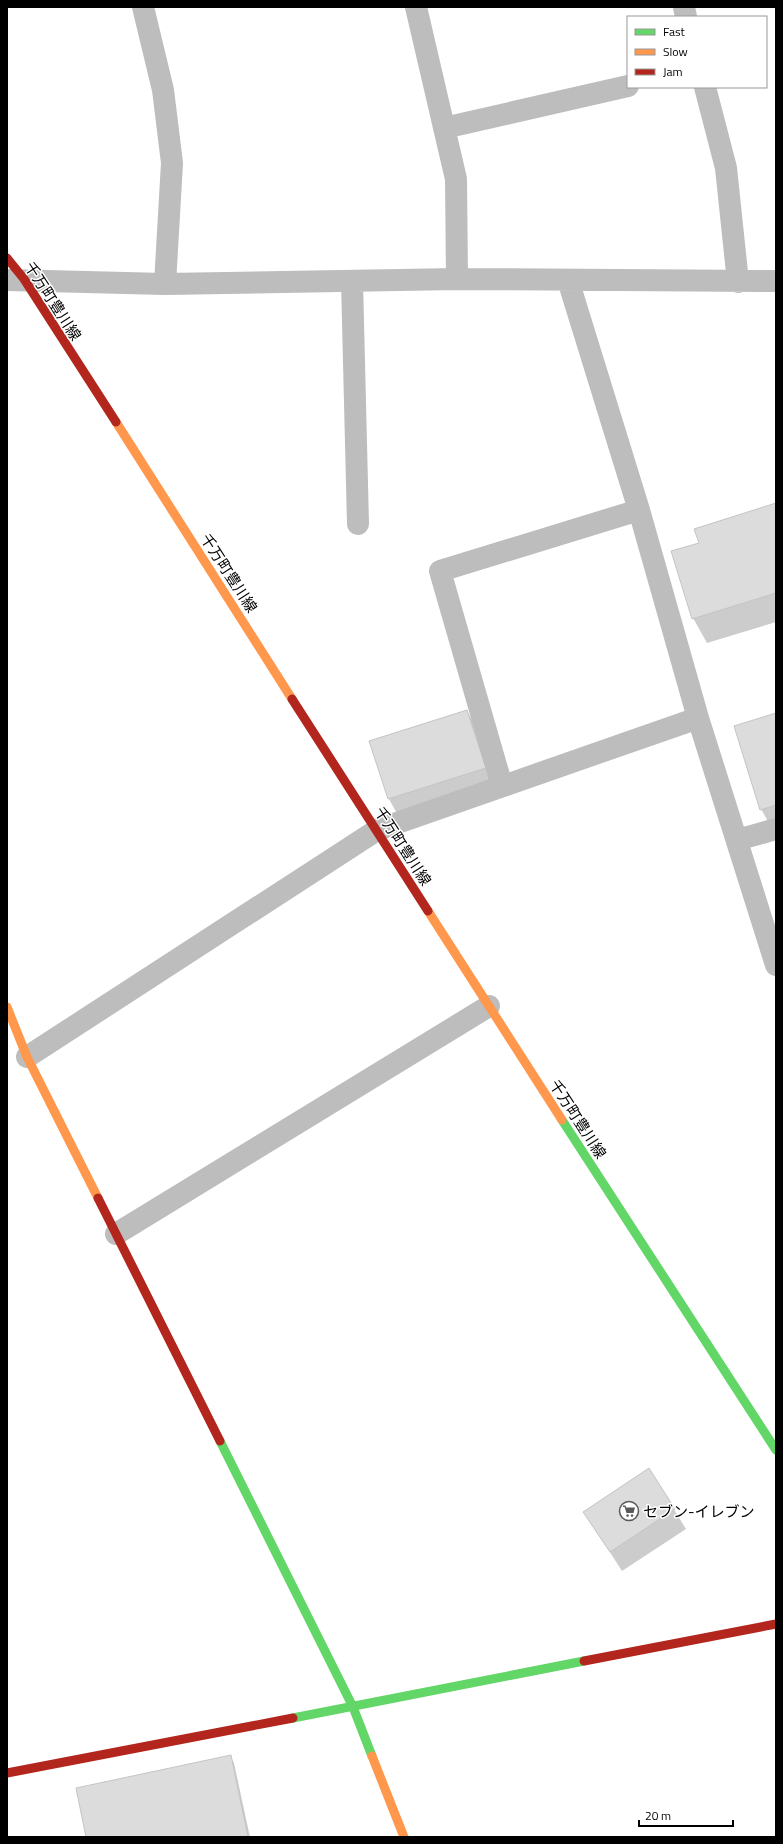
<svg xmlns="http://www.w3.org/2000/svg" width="783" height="1844" font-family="'Titillium Web','Noto Sans JP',sans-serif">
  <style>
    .shadow { fill: #0003 }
    .building { fill: #dcdcdc; stroke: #c4c4c4 }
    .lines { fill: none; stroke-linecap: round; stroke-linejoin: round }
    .street { stroke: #bdbdbd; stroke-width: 22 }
    .fast { stroke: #63d668; stroke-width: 9 }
    .slow { stroke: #ff974d; stroke-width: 9 }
    .jam { stroke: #b3261e; stroke-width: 9 }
    .labels { text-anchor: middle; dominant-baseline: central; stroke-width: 3; stroke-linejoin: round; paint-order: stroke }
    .street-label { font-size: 15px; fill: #000; stroke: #fff }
    .poi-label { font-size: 15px; fill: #000; stroke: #fff; text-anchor: start }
  </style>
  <rect width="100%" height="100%" fill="#fff"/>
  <!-- shadow -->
  <path class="shadow" d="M776,504V622L707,643L693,618L700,543Z
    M467,711L478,730L497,787L400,819L389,799L370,742Z
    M776,714V834H775L761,809Z
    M649,1469L686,1529L622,1571L584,1512Z
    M230,1756L234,1763L250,1837H87Z"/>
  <!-- building -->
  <path class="building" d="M776,503V593L692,619L671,551L699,543L694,529Z
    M467,710L486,768L388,799L369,741Z
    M776,713V805L760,810L734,726Z
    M649,1468L675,1509L610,1552L583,1512Z
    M231,1755L248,1837H86L76,1788Z"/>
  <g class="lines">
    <!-- street -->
    <path class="street" d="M143,7L163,90L172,163L165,284
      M416,7L456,179L457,279
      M684,7L686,17
      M705,87L726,168L738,282
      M444,128L628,86
      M7,280L165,284L457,279L776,281
      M568,280L639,510L698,718L776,965
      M352,281L358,524
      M502,786L440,571L639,510
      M737,840L776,829
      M27,1057L377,830L698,718
      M116,1234L489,1006"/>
    <!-- fast -->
    <path class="fast" d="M562,1120L776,1450
      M220,1441L353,1707L372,1756
      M293,1718L584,1661"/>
    <!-- slow -->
    <path class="slow" d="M116,422L292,699
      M428,911L562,1120
      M7,1007L27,1057L98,1198
      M372,1756L404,1837"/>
    <!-- jam -->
    <path class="jam" d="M7,258L24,279L116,422
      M292,699L428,911
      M98,1198L220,1441
      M584,1661L776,1624
      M7,1773L293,1718"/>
  </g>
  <!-- icons -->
  <defs>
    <g id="supermarket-ring" transform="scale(1)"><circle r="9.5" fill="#fff" stroke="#595959" stroke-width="1.5"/><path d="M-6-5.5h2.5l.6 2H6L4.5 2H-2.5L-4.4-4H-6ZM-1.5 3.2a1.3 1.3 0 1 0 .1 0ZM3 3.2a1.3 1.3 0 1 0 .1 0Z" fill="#595959"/></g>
  </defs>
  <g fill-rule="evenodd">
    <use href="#supermarket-ring" x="629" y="1511"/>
  </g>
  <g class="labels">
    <!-- street labels -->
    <g class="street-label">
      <text transform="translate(53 301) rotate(57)">千万町豊川線</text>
      <text transform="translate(229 573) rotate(57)">千万町豊川線</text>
      <text transform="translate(403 846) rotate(57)">千万町豊川線</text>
      <text transform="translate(578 1119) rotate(57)">千万町豊川線</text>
    </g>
    <!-- poi labels -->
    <g class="poi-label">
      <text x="643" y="1511">セブン-イレブン</text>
    </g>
  </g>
  <!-- border -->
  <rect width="783" height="1844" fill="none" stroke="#000000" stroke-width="16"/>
  <!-- legend -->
  <rect x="627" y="16" width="140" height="72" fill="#ffffff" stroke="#999999"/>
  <rect x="635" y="29" width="20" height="6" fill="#63d668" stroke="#999999"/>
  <text x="663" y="36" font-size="12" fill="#000000">Fast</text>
  <rect x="635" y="49" width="20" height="6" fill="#ff974d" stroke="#999999"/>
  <text x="663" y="56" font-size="12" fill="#000000">Slow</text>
  <rect x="635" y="69" width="20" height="6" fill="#b3261e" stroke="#999999"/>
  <text x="663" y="76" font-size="12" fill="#000000">Jam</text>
  <!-- scale -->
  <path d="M639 1820v6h94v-6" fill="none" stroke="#000000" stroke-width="2"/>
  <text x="645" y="1820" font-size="12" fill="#000000" stroke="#ffffff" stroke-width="3" paint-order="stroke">20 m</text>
</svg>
